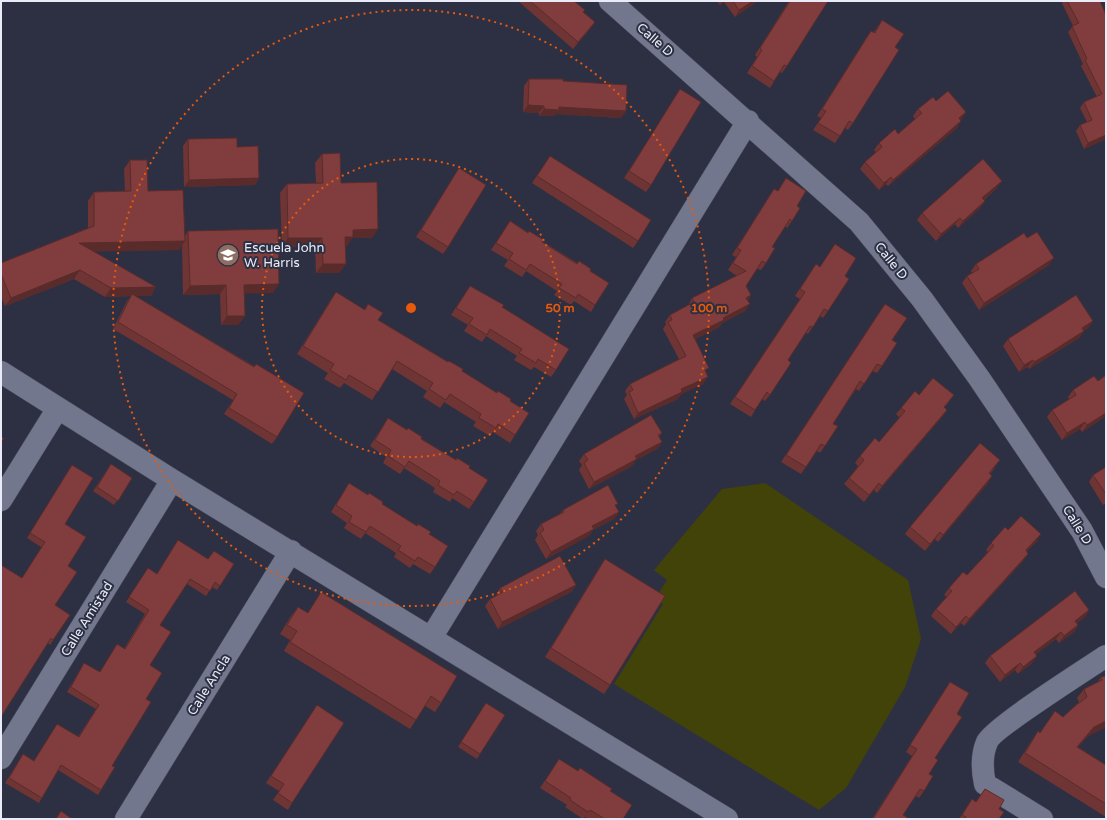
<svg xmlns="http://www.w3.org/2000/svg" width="1107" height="820" font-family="'Varela Round',sans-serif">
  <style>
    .green { fill: #424309 }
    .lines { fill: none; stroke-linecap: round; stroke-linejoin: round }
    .minor-casing { stroke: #484b5b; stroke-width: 23 }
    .minor { stroke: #73778d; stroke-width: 22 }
    .wall { fill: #6f3434 }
    .shaded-wall { fill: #5a2b2b }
    .building { fill: #813d3d; stroke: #5a2b2b }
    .ring { fill: none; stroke: #e8590c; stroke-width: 2; stroke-dasharray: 2 4 }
    .labels { text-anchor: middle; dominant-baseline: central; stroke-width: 4; stroke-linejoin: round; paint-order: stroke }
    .street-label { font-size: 13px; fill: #e9ecf8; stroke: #2d3043 }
    .poi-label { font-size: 13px; fill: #e9ecf8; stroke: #2d3043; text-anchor: start }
    .centre { fill: #e8590c; stroke: #2d3043; stroke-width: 2 }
    .ring-label { font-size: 12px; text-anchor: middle; font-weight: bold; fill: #e8590c; stroke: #2d3043; stroke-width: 4; stroke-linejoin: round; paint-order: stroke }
  </style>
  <rect width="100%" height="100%" fill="#2d3043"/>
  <!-- green -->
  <path class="green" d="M765,483L908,580L921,639L905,687L846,788L819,810L614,684L663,604L655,599L667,580L654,570L722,489Z"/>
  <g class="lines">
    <!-- minor casing -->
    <g class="minor-casing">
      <path id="minor" d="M610,1L859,222L922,299L979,378L1082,531L1106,577
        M1,372L172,480L727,819
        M1,500L58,408
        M431,638L748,121
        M1,758L172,480
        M126,819L291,551
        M1042,819L985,784C982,770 981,756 987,742C992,729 1088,668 1106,656"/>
    </g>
    <!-- minor -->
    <use href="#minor" class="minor"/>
  </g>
  <!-- wall -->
  <path class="wall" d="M518,1H574L583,13L595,22L590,29L573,49Z
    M717,1H758L735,17L724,2L720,5Z
    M789,1H828L787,66L782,73L780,72L770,88L747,73L757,57L755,55Z
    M1061,1H1100L1106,15V139L1084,149L1076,131L1080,125L1087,122L1080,108L1084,102L1097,97L1081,66L1083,64L1068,32L1073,26Z
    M882,20L895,47L853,123L848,130L845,128L835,143L813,130L821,118L817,116L866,38L871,31L874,32Z
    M529,79L563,81L626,111L621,118L556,114L554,116H539V113L523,112L524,86Z
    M680,89L651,185L646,192L624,178Z
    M936,101L962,119L960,120L957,128L888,186L886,184L879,190L860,169L865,162L876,152L874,150L879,143L898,134L915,119L913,116L918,109Z
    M188,139L237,147L259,178L255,185L184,187L183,146Z
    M322,154L341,183L372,238H352L347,246H345L346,264L339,273H316L315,247H282L280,193L287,184L316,183L315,163Z
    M550,156L638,241L633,248L532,183Z
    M130,160L148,191L185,236L188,231L273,293H244L245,316L238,325H221L220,294L183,295L182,245L179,250L94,251L151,296H135L254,366L277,437L272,444L224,414L233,400L113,329L127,301L131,296L105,297L74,279L5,306L1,297V263L88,228V201L94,192L125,191L124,169Z
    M459,168L448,247L443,254L416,237Z
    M786,178L797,206L792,221L787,228L785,226L772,247L766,263L761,270L757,269L746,286L751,295L748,300L745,311L722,323L719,327L695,339L706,372L703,384L681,394L678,399L634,419L624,399L627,395L625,391L630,384L679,359L663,329L666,324L665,322L670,315L688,306L692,298L737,276L728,270L736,257L732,255L769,196L774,189L778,191Z
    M997,188L984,200L985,201L980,208L958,228L955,224L936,241L917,220L922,213Z
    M510,221L590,271L595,305L591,312L574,301L571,305L554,295L557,291L526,271L522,277L504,266L508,260L491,250Z
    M835,244L845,276L828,311L823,318L820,316L808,334L806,333L788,360L770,395L765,401L762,399L751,417L730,404L800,299L795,296L811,271L816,264L820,267Z
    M976,264L1049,265L979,310L962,283L967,276L972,273L971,271Z
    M470,286L502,307L556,370L551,377L534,367L531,370L514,360L517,356L486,336L482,342L464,331L468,325L451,315Z
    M336,292L364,310L368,304L378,320L510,401L515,435L510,443L493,432L490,436L473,426L476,422L444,402L440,408L423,397L427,391L392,369L372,400L344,383L340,388L324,379L328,373L297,354L330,301Z
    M880,311L892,340L882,366L877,373L872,371L859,391L856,389L833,424L825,446L820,453L817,451L801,474L781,462Z
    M1093,321L1088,328L1084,331L1079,338L1029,369L1028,367L1019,372L1003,346L1008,339Z
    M1073,390L1106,416L1082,432L1080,429L1062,440L1047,417L1052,410L1069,399L1068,397Z
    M919,395L949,402L944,408L947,410L942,417L877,493L874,490L864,502L844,484L849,478L858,466L855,463L860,456L879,442L900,418L896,414L901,408Z
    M388,418L469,468L474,502L469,509L452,498L450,502L433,492L435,488L404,468L400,474L383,463L386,457L370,446Z
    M662,433L659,437L662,442L657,449L636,460L632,466L589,489L579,470L582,465L579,461L584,454Z
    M111,464L132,478L114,505L93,491Z
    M72,465L65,524L68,566L55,605L70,615L50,645L48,643L41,547L27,538Z
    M996,467L990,474L988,483L938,542L935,539L925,551L905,534L910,527Z
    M1106,467V503L1103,505L1089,482L1093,475Z
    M349,483L429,534L435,567L430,574L413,564L410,568L394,557L396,553L365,533L361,539L344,528L347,523L331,512Z
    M616,507L619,512L614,519L593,530L589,536L546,559L535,540L538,535L536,531L541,524L560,514L563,510Z
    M1008,530L1037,541L1027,551L1023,561L964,626L961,623L951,634L931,616L936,609L947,597L944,595L949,588L967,575L988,552L986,550L991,543Z
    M208,559L234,564L217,590L212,587L206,596L187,584L160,625L150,665L146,699L112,766L101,790L98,795L58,770L39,803L5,783L23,754L34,761L57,724L78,737L96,709L67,692L84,663L99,672L124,649L145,614L126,602L148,568L156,574Z
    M605,559L610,685L604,694L545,657L599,568Z
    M576,585L571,592L498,629L485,606L490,599L496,596V595L500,588Z
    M321,592L441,703L435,712L425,706L410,729L284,651L290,640L280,634L291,616L298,607L308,613Z
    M1089,610L1085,617L1077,623L1078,625L1074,632L1059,643L1056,639L1036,654L1032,663L1018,674L1015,670L1000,682L985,663L990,656Z
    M1106,676V727L1088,736L1078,747L1106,765V817L1018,762L1032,740L1038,731L1040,733L1063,717L1079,702L1077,698L1084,689L1097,683L1101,677Z
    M950,682L957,714L935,758L924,791L919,798L916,796L903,815L908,819H872L912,756L906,752Z
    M486,703L480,754L477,759L458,747Z
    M317,705L292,803L288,810L273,800L279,791L266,783Z
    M559,759L578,771L580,768L610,791L623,819H589L585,817L583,819L565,807L567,805L540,788Z
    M985,789L999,809V819H959L972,799L976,802Z"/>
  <!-- shaded-wall -->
  <path class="shaded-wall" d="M722,1H725L720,5Z
    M753,1H758L735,17L739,10Z
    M595,22L590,29L573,49L578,42Z
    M528,105L544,106L539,113L523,112Z
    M559,107L626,111L621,118L556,114L554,116H539L544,109Z
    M966,112L962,119L954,125L959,118Z
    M961,121L957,128L888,186L893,180Z
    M1106,135V139L1084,149L1088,143Z
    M891,177L886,184L879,190L884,183Z
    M259,178L255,185L184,187L189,180Z
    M1002,181L997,188L977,205L982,198Z
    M985,201L980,208L958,228L963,221Z
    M960,218L955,224L936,241L941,234Z
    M378,229L372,238H352L347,246H339L345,237L353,230Z
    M288,238H322L315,247H282Z
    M185,241L179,250L74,252L79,243Z
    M1054,258L1049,265L979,310L984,303Z
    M323,264H346L339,273H316Z
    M80,270L74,279L5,306L11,298Z
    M279,284L273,293L237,294L244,285Z
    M226,285L220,294L183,295L190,286Z
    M156,287L151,296H131L132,294L131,296L105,297L111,288Z
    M751,295L746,302V298Z
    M750,304L745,311L722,323L719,327L688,342L693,335L723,318Z
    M227,316H245L238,325H221Z
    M1093,321L1088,328L1084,331L1079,338L1029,369L1034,362L1082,328Z
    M1033,360L1028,367L1019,372L1024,365Z
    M708,377L703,384L681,394L678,399L634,419L638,413L681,389Z
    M947,410L942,417L877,493L882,486Z
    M1106,413V416L1082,432L1087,425Z
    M1085,422L1080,429L1062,440L1067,433Z
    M662,442L657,449L636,460L632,466L589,489L594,482L635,456Z
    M992,476L988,483L938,542L943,535Z
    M879,483L874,490L864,502L869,495Z
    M619,512L614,519L593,530L589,536L546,559L551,552L592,526Z
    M940,532L935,539L925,551L930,544Z
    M1041,534L1037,541L1021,557L1026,550Z
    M1028,554L1023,561L964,626L969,619Z
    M576,585L571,592L498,629L502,622Z
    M1089,610L1085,617L1071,628L1075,621Z
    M966,616L961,623L951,634L956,627Z
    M1078,625L1074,632L1059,643L1064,636Z
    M1061,632L1056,639L1030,659L1034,652Z
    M1037,656L1032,663L1018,674L1023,667Z
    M1020,663L1015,670L1000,682L1005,675Z
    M1106,721V727L1088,736L1070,756L1077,747L1094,727Z"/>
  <!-- building -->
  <path class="building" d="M530,1H574L585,10L583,12L595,22L578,42Z
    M733,1H753L739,10Z
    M790,1H828L787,66L784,65L774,81L752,66L762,50L760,48Z
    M1067,1H1100L1106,15V135L1088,143L1080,125L1092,120L1084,102L1102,94L1085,60L1087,59L1072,26L1079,23Z
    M882,20L904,34L895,47L899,50L853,123L849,121L840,136L818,123L826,111L822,109L871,31L875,33Z
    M529,79H563V81L627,85L626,111L559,107V110L544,109V106L528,105Z
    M680,89L701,102L651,185L629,171Z
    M948,91L966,112L959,118L961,121L893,180L891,177L884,183L865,162L882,147L879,143L895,129L898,134L922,113L918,109L933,97L936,101Z
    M237,138V147L258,146L259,178L189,180L188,139Z
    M340,153L341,183L377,182L378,229L353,230V237H345L346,264H323L322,238H288L287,184L323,183L322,154Z
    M550,156L651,220L638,241L537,176Z
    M983,159L1002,181L982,198L985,201L963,221L960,218L941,234L922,213Z
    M130,160H147L148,191L183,190L185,241L79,243L156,287L111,288L80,270L11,298L1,274V263L94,226V192L131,191Z
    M459,168L486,185L448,247L421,230Z
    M786,178L806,191L797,206L800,208L792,221L790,219L772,247L775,248L766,263L762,261L746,286L751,295L746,298L750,304L723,318L724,320L693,335L709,368L705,370L708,377L681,389L682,392L638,413L629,392L633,390L630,384L686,356L668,322L672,320L670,315L694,302L692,298L746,271L733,263L741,250L737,248L774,189L778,191Z
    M510,221L528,233L529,231L544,240L542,242L577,264L579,261L591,269L590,271L609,283L595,305L578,294L576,298L559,288L562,284L530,264L526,270L509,259L513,253L496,243Z
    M278,229L279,284L244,285L245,316H227L226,285L190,286L188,231Z
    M1037,232L1054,258L984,303L967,276L979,269L976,264L1024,233L1027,238Z
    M835,244L856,258L845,276L849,279L828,311L824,309L813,327L810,326L788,360L791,363L770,395L767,392L755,410L735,397L805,292L800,289L816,264L820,267Z
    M470,286L504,305L502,307L569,349L556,370L538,359L536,363L519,353L522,349L490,329L487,335L469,324L473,318L456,308Z
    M336,292L365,310L368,304L383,313L378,320L448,362L449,361L463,369L462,371L497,393L498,391L511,399L510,401L529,413L515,435L498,424L496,428L479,418L481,414L450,394L446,400L429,389L433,383L397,361L378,392L349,375L346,380L330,370L334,364L303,346Z
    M132,294L254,367L256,364L304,393L277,437L229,408L237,394L118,322Z
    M1076,295L1093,321L1082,328L1084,331L1051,352L1034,362L1033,360L1024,365L1008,339Z
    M885,304L907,318L892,340L897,343L882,366L877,364L864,384L860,381L833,424L838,426L825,446L821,444L806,467L786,455Z
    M1106,375V413L1087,425L1085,422L1067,433L1052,410L1076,395L1073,390L1094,376L1098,381Z
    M933,378L954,395L944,407L947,410L882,486L879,483L869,495L849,478L864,460L860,456L875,438L879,442L905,411L901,408L915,391L919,395Z
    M651,415L662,433L658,435L662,442L635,456L637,459L594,482L584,463L588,460L584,454Z
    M388,418L407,430L408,428L422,437L421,439L456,460L457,458L470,466L469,468L488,480L474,502L457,491L454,495L438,485L440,481L409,461L405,467L388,456L391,450L375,440Z
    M1,437L4,438L1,443Z
    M980,443L1000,460L989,473L992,476L943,535L940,532L930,544L910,527Z
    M111,464L132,478L118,501L97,487Z
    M72,465L93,478L65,524L86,537L68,566L77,572L55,605L70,615L53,640L51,638L1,717V565L22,578L45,542L30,533Z
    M1106,467V494L1093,475Z
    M349,483L368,495L369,493L383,502L382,504L417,526L418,524L431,532L429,534L448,546L435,567L418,557L415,561L398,550L401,546L370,526L366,532L349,522L352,516L336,505Z
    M608,485L618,504L615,505L619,512L592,526L594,529L551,552L540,533L544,530L541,524L564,512L563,510Z
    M1021,516L1041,534L1026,550L1028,554L969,619L966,616L956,627L936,609L952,591L949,588L963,572L967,575L994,546L991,543L1005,527L1008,530Z
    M178,540L208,559L214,551L234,564L220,586L215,582L210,591L190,579L160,625L171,632L150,665L162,673L146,699L151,702L112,766L115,767L101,790L61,765L42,798L9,778L23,754L34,761L57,724L79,737L99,705L71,687L84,663L100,672L117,644L125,649L149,610L129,597L148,568L157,574Z
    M560,556L576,585L502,622L490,599L503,592L500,588Z
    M605,559L665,596L610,685L551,648Z
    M1075,591L1089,610L1075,621L1078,625L1064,636L1061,632L1034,652L1037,656L1023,667L1020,663L1005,675L990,656Z
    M321,592L457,676L441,703L431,696L416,720L290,642L297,631L287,625L298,607L308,613Z
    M1106,676V721L1094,727L1077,747L1106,765V804L1025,753L1038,731L1040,733L1055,711L1063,717L1075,706L1087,697L1084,689L1102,680L1101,677Z
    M950,682L969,693L957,714L962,717L935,758L938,760L929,774L933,776L924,791L920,789L903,815L908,818V819H873L917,749L910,745Z
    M486,703L505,715L480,754L461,742Z
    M317,705L344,723L292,803L278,793L284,784L271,776Z
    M559,759L578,771L580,768L612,789L610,791L632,805L623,819H605L590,810L588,812L570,800L571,798L545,781Z
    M985,789L1004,800L999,809L1004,812L999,819H965L966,817L962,815L972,799L976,802Z
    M61,811L72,819H56Z"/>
  <!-- distance rings -->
  <g class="ring">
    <circle cx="411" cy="308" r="149"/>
    <circle cx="411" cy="308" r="298"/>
  </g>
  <!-- icons -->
  <defs>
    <g id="school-disc" transform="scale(1.15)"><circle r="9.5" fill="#8d6e63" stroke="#2d3043"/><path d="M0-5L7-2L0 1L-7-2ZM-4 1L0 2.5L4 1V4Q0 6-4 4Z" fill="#fff"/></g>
  </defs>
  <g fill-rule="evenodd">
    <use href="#school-disc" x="228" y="255"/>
  </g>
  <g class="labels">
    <!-- street labels -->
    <g class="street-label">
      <text transform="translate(655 40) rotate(41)">Calle D</text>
      <text transform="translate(891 261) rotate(51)">Calle D</text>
      <text transform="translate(1077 525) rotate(58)">Calle D</text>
      <text transform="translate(87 619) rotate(-58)">Calle Amistad</text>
      <text transform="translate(209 685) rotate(-58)">Calle Ancla</text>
    </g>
    <!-- poi labels -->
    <g class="poi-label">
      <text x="244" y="248">Escuela John<tspan x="244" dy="15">W. Harris</tspan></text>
    </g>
  </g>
  <circle cx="411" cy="308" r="6" class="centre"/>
  <g class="ring-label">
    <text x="560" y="312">50 m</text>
    <text x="709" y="312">100 m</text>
  </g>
  <!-- border -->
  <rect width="1107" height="820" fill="none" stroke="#e9ecf8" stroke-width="4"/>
</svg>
